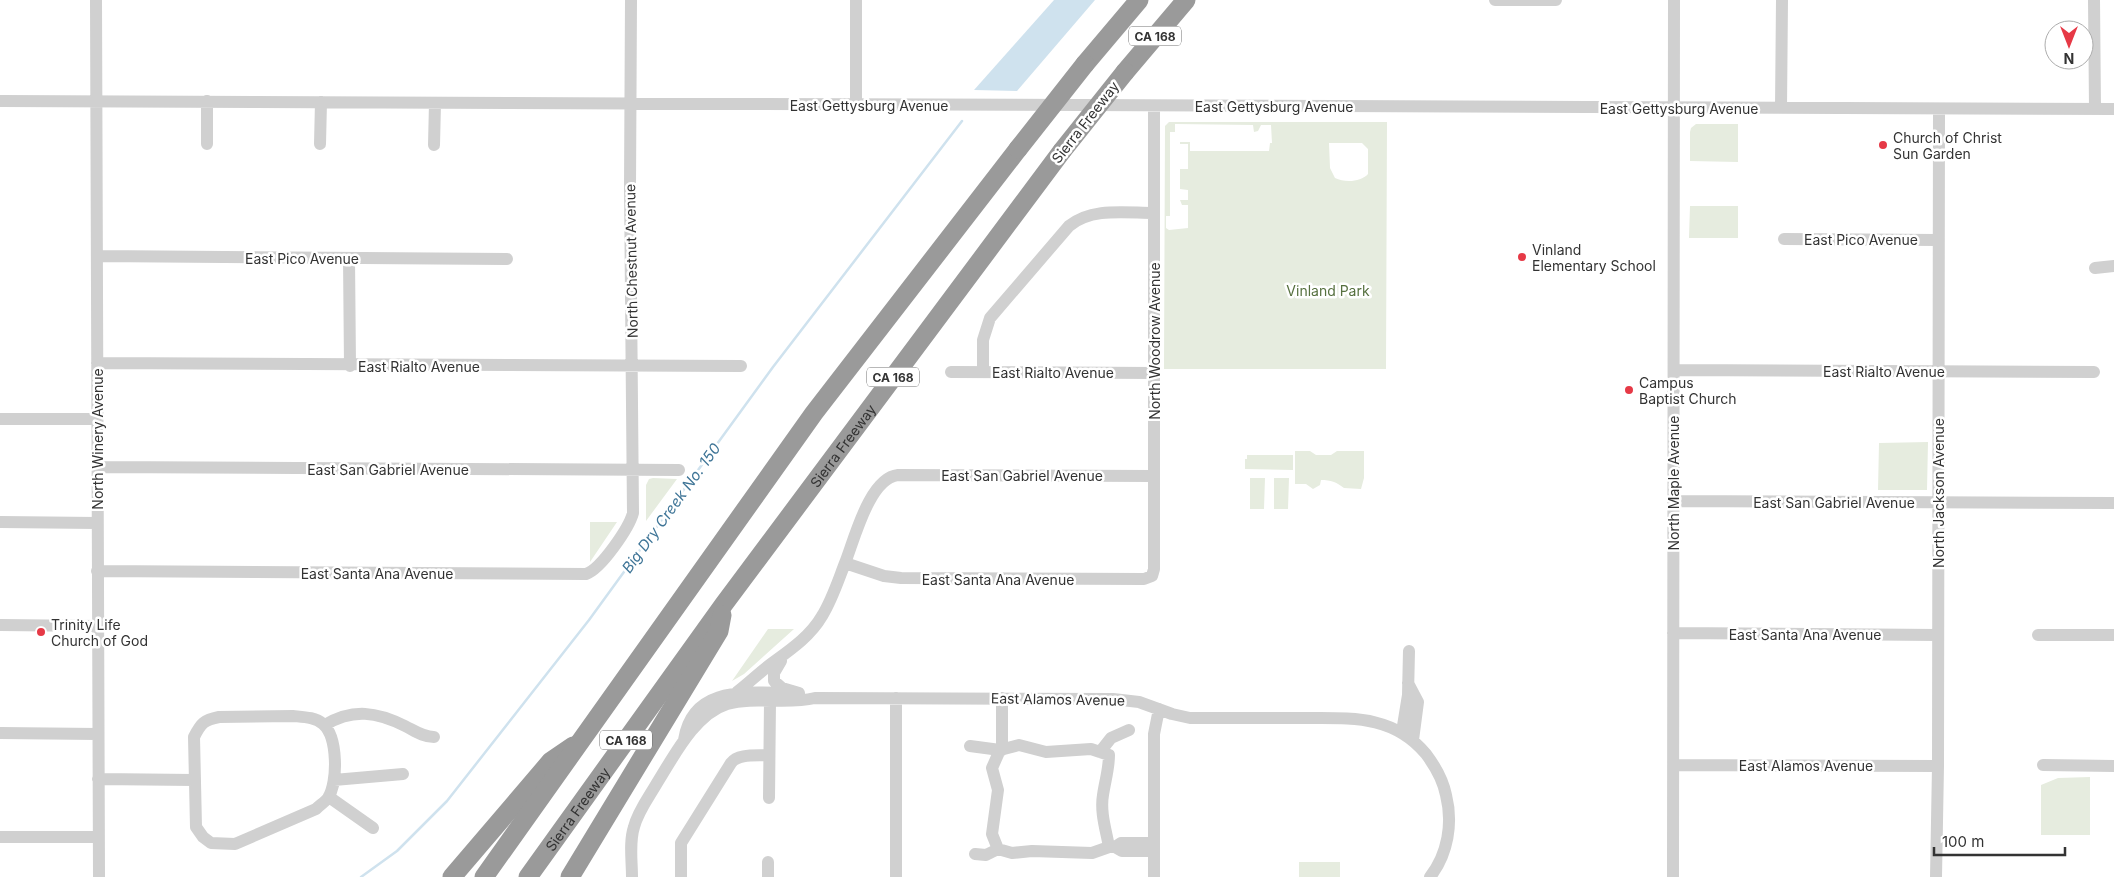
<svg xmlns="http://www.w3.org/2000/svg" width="2114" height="877" font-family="Inter,sans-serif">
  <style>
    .green { fill: #e6ecdf; fill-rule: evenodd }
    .water { fill: #cfe2ee }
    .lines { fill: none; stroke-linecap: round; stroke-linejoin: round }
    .stream { stroke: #cfe2ee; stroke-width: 2.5 }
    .minor { stroke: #d0d0d0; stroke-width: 12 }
    .highway { stroke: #9a9a9a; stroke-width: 19 }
    .highway-bridge { stroke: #9a9a9a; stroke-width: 19 }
    .poi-dot { fill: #e63946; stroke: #fff; stroke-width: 2 }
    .labels { text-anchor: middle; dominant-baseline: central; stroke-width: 5; stroke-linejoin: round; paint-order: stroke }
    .shield { fill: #fff; stroke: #707070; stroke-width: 1 }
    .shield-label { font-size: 12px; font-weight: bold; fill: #333 }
    .street-label { font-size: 14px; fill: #333; stroke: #fff }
    .poi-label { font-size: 14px; fill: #333; stroke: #fff; text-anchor: start }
    .park-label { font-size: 14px; fill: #56703f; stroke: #fff }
    .water-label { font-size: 15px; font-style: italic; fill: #3f7597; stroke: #fff }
  </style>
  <rect width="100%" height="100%" fill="#fff"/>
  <!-- green -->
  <path class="green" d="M1169,122H1387L1386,369H1164L1165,126ZM1175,124L1253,125L1254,132L1258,131L1261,125H1271L1272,143H1270L1269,151H1190V142H1180V144H1188V169H1180V189L1188,190V200H1180L1182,205H1188V228L1169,230L1166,228V216H1170V132H1175ZM1329,143H1362L1368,149V174C1361,182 1345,183 1335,178L1330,168Z
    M1696,124H1738V162L1690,161V132L1691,128Z
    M1690,206H1738V238H1689Z
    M1928,442L1927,490H1878L1879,443Z
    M1295,451H1310L1316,455H1331L1337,451H1364V478L1361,489L1344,488C1336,482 1331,480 1321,480L1320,485L1313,489L1306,484H1295Z
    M1247,455H1293V470L1245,469V459H1247Z
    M653,478L677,479L646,521V485L649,479Z
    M1250,478H1265L1264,509H1250Z
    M1274,478H1289L1288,509H1274Z
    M590,522H617L590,562Z
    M768,629H794L744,674L732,681Z
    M2090,777V835H2041V785L2058,778Z
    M1299,862H1340V877H1299Z"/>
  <!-- water -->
  <path class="water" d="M1054,0H1095L1017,91L974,90Z"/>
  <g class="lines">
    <!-- stream -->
    <path class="stream" d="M361,877L397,851L447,801L589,620L773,367L962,121"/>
    <!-- minor -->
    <path class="minor" d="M96,0L99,877
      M856,0V105
      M1495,0H1556
      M2094,0L2095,109
      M0,101L2114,109
      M1781,108L1782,0
      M207,144V101
      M320,144L321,102
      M434,145L435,103
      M1784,239L1938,240
      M97,256L507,259
      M349,258L350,366
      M2095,268L2114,266
      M97,363L741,366
      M1674,370L2094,372
      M951,372L1154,373
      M983,372V340L990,318L1069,226C1092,207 1126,213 1154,213
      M0,419H97
      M97,467L679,470
      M1673,501L2114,503
      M0,522L97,523
      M845,563L884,576L901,578L1144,579L1152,576L1154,569V106
      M97,571L586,574C601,569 629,528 633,513L630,187L631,0
      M0,625L97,626
      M1673,633L1938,635
      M2038,635H2114
      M781,661L774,673V681L782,688L799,693
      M1408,683L1418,702L1413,740
      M737,692C750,682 762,670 775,661C793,648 811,635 822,616C832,600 838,581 845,563C854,541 869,478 898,475L1154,476
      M896,698V877
      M1002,698V750
      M293,716C303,717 315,717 323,724C338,737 338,782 328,798C325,802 320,805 316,809L235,844L211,843L203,837L196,827L194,737C201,723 204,720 219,717Z
      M325,725C353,708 377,712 405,726C415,731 423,737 434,737
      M1402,732L1408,695L1409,651
      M0,733L98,734
      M684,740C692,688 742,692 783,693
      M970,746L1000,750
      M1100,752L1111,738L1129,730
      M1674,765L1938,766
      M2043,765L2114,766
      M98,779L194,780
      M334,780L403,774
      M329,797L373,828
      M769,798L770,701
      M0,837H98
      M1154,843H1121L1115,847L1122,851H1154
      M1109,847C1106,830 1100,812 1103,795C1105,781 1109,769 1109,755L1091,749L1046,752L1019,745L1000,750L992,768L998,790L992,834L998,849L1012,853L1032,851L1092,853L1109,847H1115
      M975,854L986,855L998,849
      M632,877C632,861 629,842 634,827C638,811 649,797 657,783C674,756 695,714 727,704C755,696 786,705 815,698L1113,699L1139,702L1172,714L1190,718C1226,718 1261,718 1297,718C1345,719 1391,712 1426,754C1435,766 1443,780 1446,795C1453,823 1448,854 1430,877
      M681,877V843L731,763C738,753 758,756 769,755
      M768,877V862
      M1154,877V734L1159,709
      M1673,877L1674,0
      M1936,877L1938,766L1939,109"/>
    <!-- highway -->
    <g class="highway">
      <path d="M1085,64L1139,0"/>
      <path d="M1125,72L1186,0"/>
      <path d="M452,877L551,761L573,746"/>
      <path d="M484,877L814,413L1018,149"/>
      <path id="s1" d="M528,877L724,604L1062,151"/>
      <path d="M570,877L719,631L722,615"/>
    </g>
    <!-- highway-bridge -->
    <path class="highway-bridge" d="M1018,149L1085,64
      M1062,151L1125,72"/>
  </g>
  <!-- markers -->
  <g class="poi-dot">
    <circle cx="1883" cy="145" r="5"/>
    <circle cx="1522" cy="257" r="5"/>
    <circle cx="1629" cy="390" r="5"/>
    <circle cx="41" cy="632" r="5"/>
  </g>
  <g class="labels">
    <!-- shield labels -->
    <g class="shield">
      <rect x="1129" y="26.5" width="52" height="19" rx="4"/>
      <rect x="867" y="367.5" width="52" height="19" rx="4"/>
      <rect x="600" y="730.5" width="52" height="19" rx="4"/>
    </g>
    <g class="shield-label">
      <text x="1155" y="36">CA 168</text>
      <text x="893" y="377">CA 168</text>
      <text x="626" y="740">CA 168</text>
    </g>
    <!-- street labels -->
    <g class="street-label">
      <text x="869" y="105">East Gettysburg Avenue</text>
      <text x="1274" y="106">East Gettysburg Avenue</text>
      <text x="1679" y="108">East Gettysburg Avenue</text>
      <text transform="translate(1085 122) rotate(-52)">Sierra Freeway</text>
      <text x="1861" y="239">East Pico Avenue</text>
      <text x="302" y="258">East Pico Avenue</text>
      <text transform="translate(631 261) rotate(-91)">North Chestnut Avenue</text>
      <text transform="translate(1154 341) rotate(-90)">North Woodrow Avenue</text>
      <text x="419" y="366">East Rialto Avenue</text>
      <text x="1884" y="371">East Rialto Avenue</text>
      <text x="1053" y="372">East Rialto Avenue</text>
      <text transform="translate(97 439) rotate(-90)">North Winery Avenue</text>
      <text stroke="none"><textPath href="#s1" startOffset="534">Sierra Freeway</textPath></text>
      <text x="388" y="469">East San Gabriel Avenue</text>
      <text x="1022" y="475">East San Gabriel Avenue</text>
      <text transform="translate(1673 483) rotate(-90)">North Maple Avenue</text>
      <text transform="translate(1938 493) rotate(-90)">North Jackson Avenue</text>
      <text x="1834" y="502">East San Gabriel Avenue</text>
      <text x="377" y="573">East Santa Ana Avenue</text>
      <text x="998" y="579">East Santa Ana Avenue</text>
      <text x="1805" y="634">East Santa Ana Avenue</text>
      <text transform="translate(1058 699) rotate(1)">East Alamos Avenue</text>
      <text x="1806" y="765">East Alamos Avenue</text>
      <text stroke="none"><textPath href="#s1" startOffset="84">Sierra Freeway</textPath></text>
    </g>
    <!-- poi labels -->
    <g class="poi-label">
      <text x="1893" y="137">Church of Christ<tspan x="1893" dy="16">Sun Garden</tspan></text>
      <text x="1532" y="249">Vinland<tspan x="1532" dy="16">Elementary School</tspan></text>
      <text x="1639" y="382">Campus<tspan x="1639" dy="16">Baptist Church</tspan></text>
      <text x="51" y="624">Trinity Life<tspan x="51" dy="16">Church of God</tspan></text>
    </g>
    <!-- park labels -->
    <g class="park-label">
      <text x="1328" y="290">Vinland Park</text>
    </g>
    <!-- water labels -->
    <g class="water-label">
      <text transform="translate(671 508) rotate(-54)">Big Dry Creek No. 150</text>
    </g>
  </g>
  <!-- north arrow -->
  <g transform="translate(2069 45) rotate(180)"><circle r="24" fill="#ffffff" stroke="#adadad"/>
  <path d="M0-4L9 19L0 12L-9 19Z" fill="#e63946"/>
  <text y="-8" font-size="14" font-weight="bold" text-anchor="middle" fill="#333333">N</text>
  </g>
  <!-- scale -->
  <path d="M1934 847v8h131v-8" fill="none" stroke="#333333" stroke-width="2.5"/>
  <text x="1942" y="847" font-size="15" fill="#333333" stroke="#ffffff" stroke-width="4" paint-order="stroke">100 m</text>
</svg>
